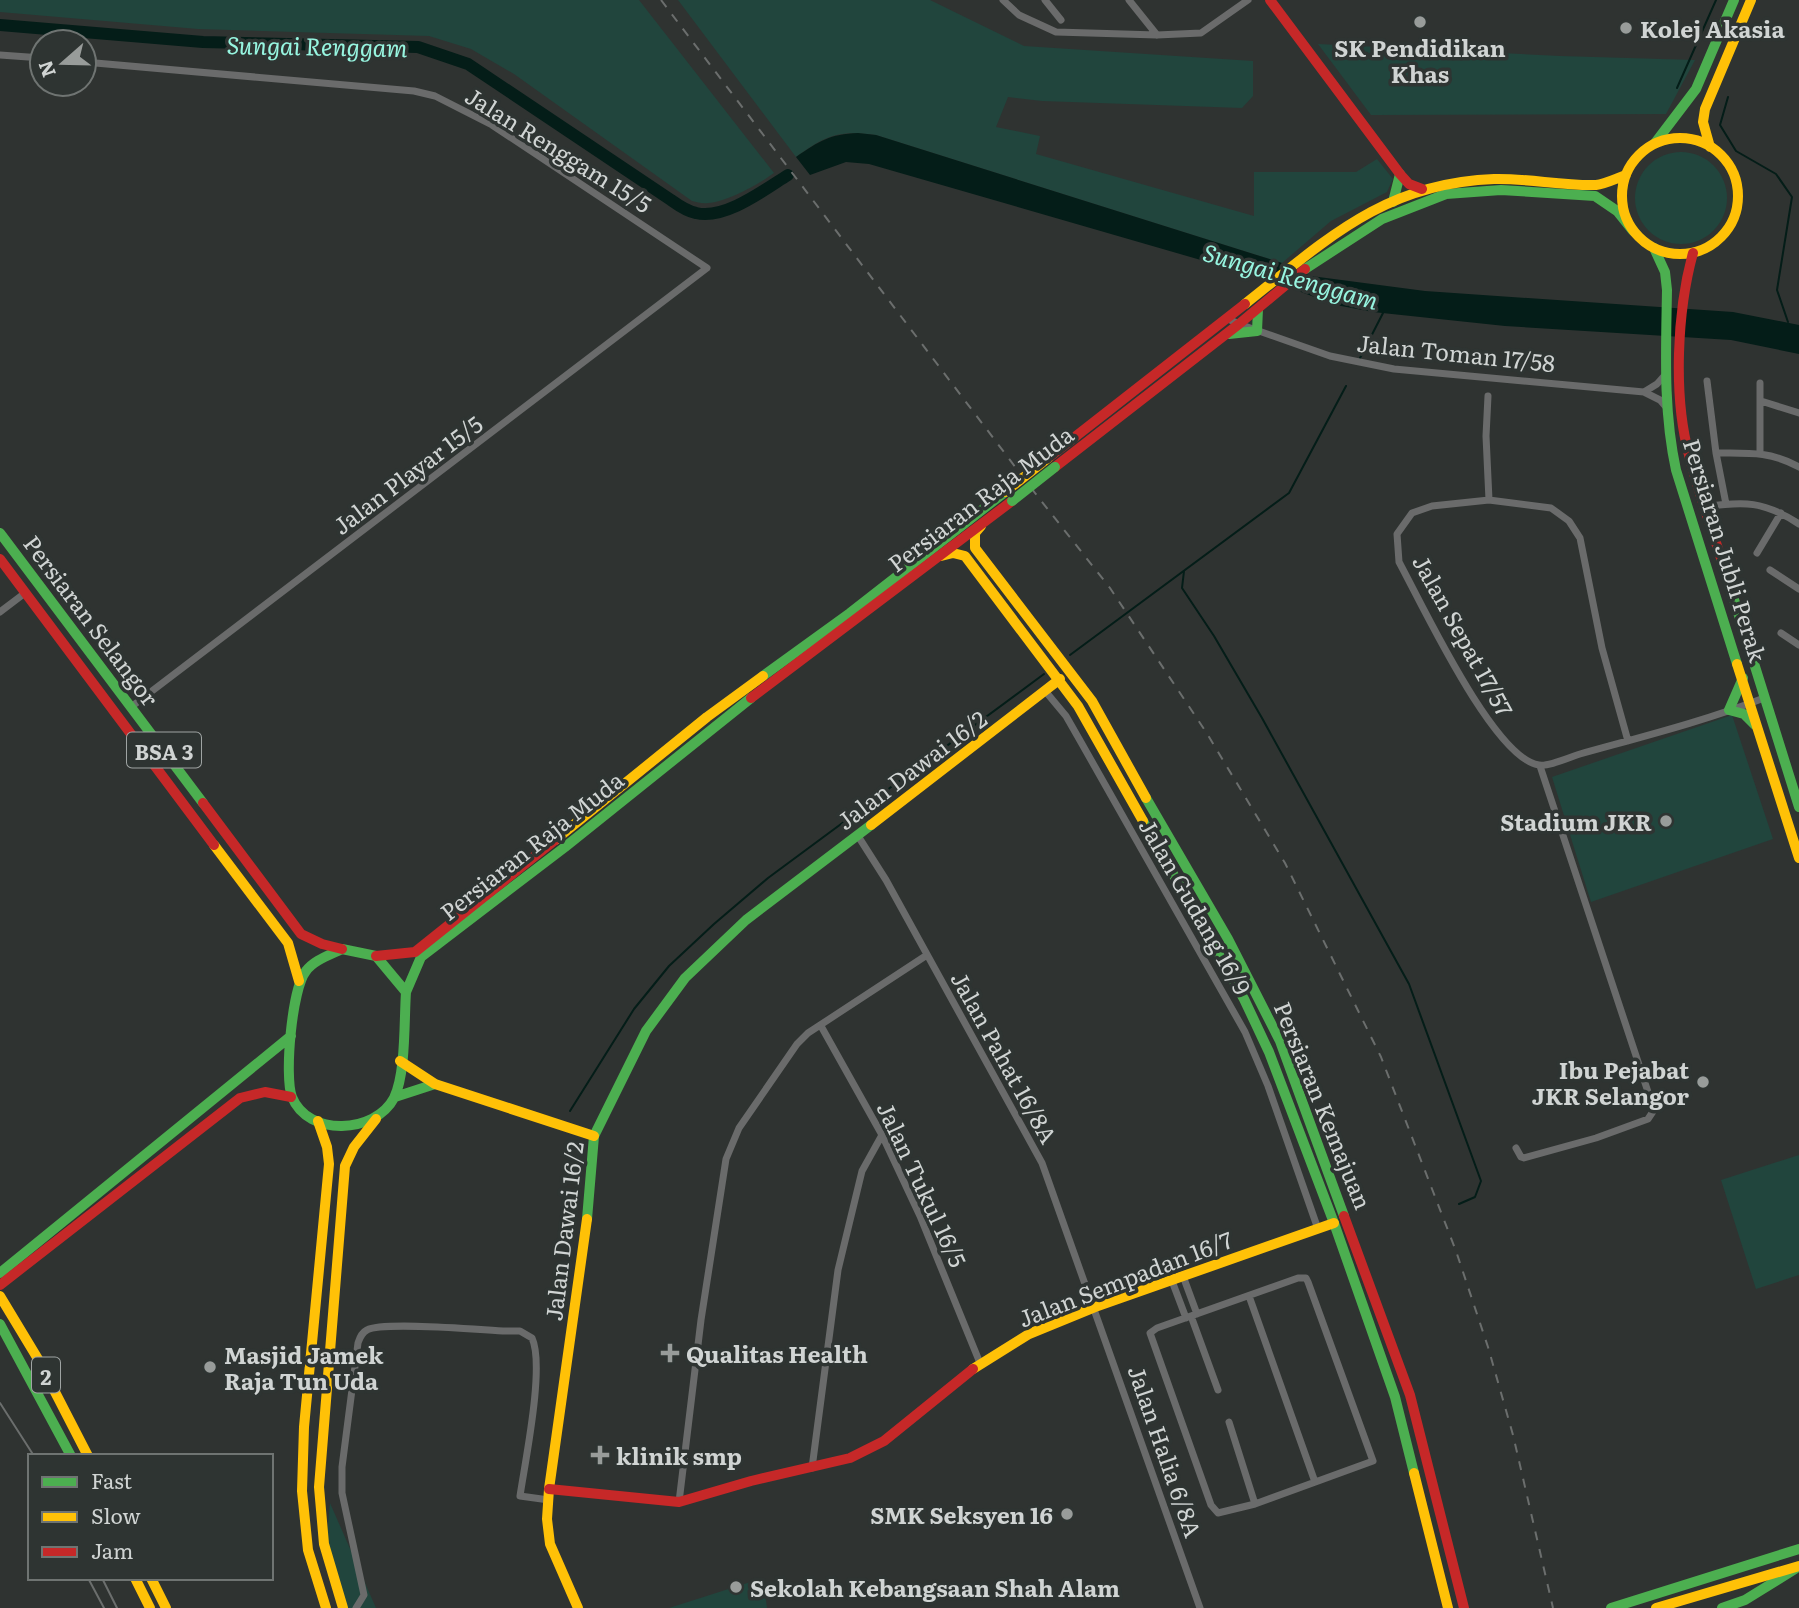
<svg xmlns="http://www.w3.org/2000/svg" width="1799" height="1608" font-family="Literata,serif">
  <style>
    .green { fill: #21453d }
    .water { fill: #041d18 }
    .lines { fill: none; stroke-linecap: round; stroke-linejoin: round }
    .stream { stroke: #041d18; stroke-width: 2 }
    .river { stroke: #041d18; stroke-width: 12 }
    .street { stroke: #6a6b6b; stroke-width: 7 }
    .fast { stroke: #4caf50; stroke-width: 10 }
    .slow { stroke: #ffc107; stroke-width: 10 }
    .jam { stroke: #c62828; stroke-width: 10 }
    .tram { stroke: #6b6e6d; stroke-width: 2 }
    .rail { stroke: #6b6e6d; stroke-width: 2; stroke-dasharray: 9 9; stroke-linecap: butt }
    .fast-bridge { stroke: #4caf50; stroke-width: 10 }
    .slow-bridge { stroke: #ffc107; stroke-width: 10 }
    .poi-dot { fill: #989c9a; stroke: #2e3432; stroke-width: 2.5 }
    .labels { text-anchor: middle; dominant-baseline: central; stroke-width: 7; stroke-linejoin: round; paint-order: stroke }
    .shield { fill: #2e3432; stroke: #9fa4a3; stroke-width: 2 }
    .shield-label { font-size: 21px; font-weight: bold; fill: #d0d4d3 }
    .poi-label { font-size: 23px; font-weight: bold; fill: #d0d4d3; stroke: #2e3432; text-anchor: start }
    .street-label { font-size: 23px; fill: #d0d4d3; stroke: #2e3432 }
    .water-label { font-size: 24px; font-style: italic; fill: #97f5e0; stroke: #2e3432 }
  </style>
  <rect width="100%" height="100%" fill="#2f3331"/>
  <!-- green -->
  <path class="green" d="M0,0H639L774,173C759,184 727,202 708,203C703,204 697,202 692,201L514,74L471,49L429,36L198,29L0,12Z
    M678,0H930L1024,46L1253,61V96L1242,108L1042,101L1008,97L996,127L1040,136L1036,154L1254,216V172H1356L1377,159L1393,179L1387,192L1331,221L1282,263L876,135C839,130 826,135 796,157Z
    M1318,44L1560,56L1695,60L1666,114L1371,115Z
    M1635 198a46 46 0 1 1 92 0a46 46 0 1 1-92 0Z
    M1732,715L1773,839L1591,902L1552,777Z
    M1799,1155V1275L1756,1289L1721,1180Z
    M330,1503L376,1608H346L326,1545Z
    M763,1578L767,1608H669Z"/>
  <!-- water -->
  <path class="water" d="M858,133L876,135L1282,263L1311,276L1425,291L1733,312L1799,325V354L1731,340L1505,326L1373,312L1336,305L1263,278L869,164L846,162L810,175L796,157C819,141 830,134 858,133Z"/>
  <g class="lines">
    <!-- stream -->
    <path class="stream" d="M1677,88L1716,0
      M1728,97L1720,125L1736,151L1776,174L1792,197L1777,290L1788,322
      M1360,358L1383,313
      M1184,571L1182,588L1214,636L1262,718L1409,984L1481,1181L1475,1197L1459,1204
      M1070,655L1289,493L1346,386
      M570,1111L634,1009L669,966L714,924L768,878L1044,674"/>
    <!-- river -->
    <path class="river" d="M0,25L203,42L418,47L468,64L671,200C678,205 686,211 696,213C725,220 764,190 788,175"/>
    <!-- street -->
    <path class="street" d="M1003,0L1019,15L1056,32L1157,35L1201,33L1248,0
      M1045,0L1061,20
      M1129,0L1157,35
      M0,55L42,58
      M84,62L414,91L435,96L492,125L707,268L131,707
      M1226,318L1239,324L1330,356L1394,369L1644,392L1657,384L1665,375
      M1707,381L1716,453L1726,504
      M1760,383V452
      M1644,392L1660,400L1666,407
      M1488,396L1486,436L1489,500
      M1761,401L1799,413
      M1716,453C1748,453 1770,451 1799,467
      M1704,507C1744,501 1764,501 1799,524
      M1757,553L1781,513
      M1770,570L1799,589
      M0,612L25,593
      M1781,633L1799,645
      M1046,692L1066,716L1082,744L1245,1032L1268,1086L1318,1229
      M1628,741L1602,648L1580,538L1569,521L1551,508L1489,500L1432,506L1412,513L1397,534L1399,562C1422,604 1494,759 1539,765C1548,767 1570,757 1580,754C1641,737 1705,721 1764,698
      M858,836L886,880L1042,1163L1200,1608
      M821,1026L882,1135L920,1216L980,1363
      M1516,1148L1521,1157L1524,1158L1596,1138L1648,1119L1654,1110L1540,766
      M1183,1276L1197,1314
      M1298,1278H1306L1308,1282L1373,1461L1255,1504L1218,1513L1211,1505L1150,1333L1157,1328Z
      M1172,1281L1186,1318
      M1249,1296L1315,1482
      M1191,1316L1218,1390
      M1229,1422L1255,1504
      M812,1468L838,1270L862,1171L882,1135
      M679,1502L701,1320L726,1159L739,1128L797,1044L808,1033L927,955
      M356,1608L364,1595L342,1493V1467L358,1343C360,1338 361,1333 367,1330C383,1321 482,1330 506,1331H520L532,1338C545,1366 525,1462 520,1496L549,1500"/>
    <!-- fast -->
    <path class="fast" d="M1655,143L1696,89L1734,0
      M1393,202L1400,174
      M1654,248L1665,272L1667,290C1666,351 1663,410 1676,470L1737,664
      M1305,269L1382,219L1446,194L1501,190L1595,196L1617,211L1633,231
      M1229,334L1257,331L1258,309
      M0,533L203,803
      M1721,558L1799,807
      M763,676L850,613L1005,492
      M1743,678L1729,710L1744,714L1755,725
      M1146,798L1228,939L1280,1041L1344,1216
      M1143,821L1244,999L1269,1052L1334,1223L1395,1397L1414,1473
      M342,949L376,956L406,992C404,1020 406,1074 394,1098C375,1134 308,1137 292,1097C284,1077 292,988 306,971C314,960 330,955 342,949Z
      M406,992L421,957L565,847L751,698
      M395,1097L435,1084
      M587,1219L594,1136L646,1031L685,978L746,920L871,825
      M0,1273L291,1036
      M0,1324L71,1456
      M1611,1608L1799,1549
      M1722,1608L1745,1600L1795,1569"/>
    <!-- slow -->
    <path class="slow" d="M1622 196a58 58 0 1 1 116 0a58 58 0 1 1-116 0Z
      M1710,147L1703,122L1705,109L1751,0
      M1245,304C1326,240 1384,183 1494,179C1527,178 1562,186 1596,185C1605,184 1617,178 1626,175
      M981,526L975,533V548L1092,701L1146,798
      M941,556L953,553L965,556L1078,706L1143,821
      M1737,664L1799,858
      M871,825L1060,679
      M555,840L707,717L763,676
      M214,845L288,943L299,981
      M400,1061L435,1084L594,1136
      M318,1121L327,1147L329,1164L304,1427L302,1491L308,1550L326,1608
      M0,1296L38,1359L88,1456
      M973,1369L1029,1334L1095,1307L1334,1223
      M1414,1473L1448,1608
      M135,1578L150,1608
      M151,1578L166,1608
      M343,1608L324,1544L319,1487L345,1166L354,1147L376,1119
      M578,1608L550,1544L547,1519L549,1489L587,1219
      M1656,1608L1799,1566"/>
    <!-- jam -->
    <path class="jam" d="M1270,0L1400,174L1409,184L1422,189
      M1693,253C1677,311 1673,396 1689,455C1698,490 1710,524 1721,558
      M1048,458L1245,304
      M1055,467L1239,324L1305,269
      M0,559L214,845
      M751,698L1012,501
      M203,803L301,934L322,944L342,949
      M376,956L415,952L555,840
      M1344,1216L1410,1395L1464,1608
      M0,1285L240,1098L265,1092L291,1097
      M549,1489L679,1502L751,1481L850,1458L884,1441L973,1369"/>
    <!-- tram -->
    <path class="tram" d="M0,1403L34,1456
      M88,1578L104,1608
      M102,1578L117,1608"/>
    <!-- rail -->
    <path class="rail" d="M661,0L1035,493L1110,588L1206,732L1285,863L1381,1057L1456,1251L1488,1347L1513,1435L1553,1608"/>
    <!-- fast-bridge -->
    <path class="fast-bridge" d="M1012,501L1055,467"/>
    <!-- slow-bridge -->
    <path class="slow-bridge" d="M1005,492L1048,458"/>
  </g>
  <!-- markers -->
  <g class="poi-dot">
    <circle cx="1420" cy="22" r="7"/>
    <circle cx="1626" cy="28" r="7"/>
    <circle cx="1666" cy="821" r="7"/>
    <circle cx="1703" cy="1082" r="7"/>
    <path d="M666.5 1342.5h7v7h7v7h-7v7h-7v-7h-7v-7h7z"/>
    <circle cx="210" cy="1367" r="7"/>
    <path d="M596.5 1444.5h7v7h7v7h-7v7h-7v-7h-7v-7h7z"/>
    <circle cx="1067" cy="1514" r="7"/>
    <circle cx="736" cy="1587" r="7"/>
  </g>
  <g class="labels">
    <!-- shield labels -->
    <g class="shield">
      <rect x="127" y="732.5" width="74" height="35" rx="5"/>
      <rect x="32" y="1357.5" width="28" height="35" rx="5"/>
    </g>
    <g class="shield-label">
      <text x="164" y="750">BSA 3</text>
      <text x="46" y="1375">2</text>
    </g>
    <!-- poi labels -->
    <g class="poi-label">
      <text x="1640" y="28">Kolej Akasia</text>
      <text x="1420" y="47" text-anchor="middle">SK Pendidikan<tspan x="1420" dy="26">Khas</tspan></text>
      <text x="1652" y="821" text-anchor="end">Stadium JKR</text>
      <text x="1689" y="1069" text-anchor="end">Ibu Pejabat<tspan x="1689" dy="26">JKR Selangor</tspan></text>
      <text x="686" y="1353">Qualitas Health</text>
      <text x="224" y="1354">Masjid Jamek<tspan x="224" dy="26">Raja Tun Uda</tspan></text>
      <text x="616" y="1455">klinik smp</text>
      <text x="1053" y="1514" text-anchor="end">SMK Seksyen 16</text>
      <text x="750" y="1587">Sekolah Kebangsaan Shah Alam</text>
    </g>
    <!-- street labels -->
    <g class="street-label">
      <text transform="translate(559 149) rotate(32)">Jalan Renggam 15/5</text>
      <text transform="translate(1456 352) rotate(6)">Jalan Toman 17/58</text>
      <text transform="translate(407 474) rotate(-37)">Jalan Playar 15/5</text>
      <text transform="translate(980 498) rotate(-37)">Persiaran Raja Muda</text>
      <text transform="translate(1726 550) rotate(73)">Persiaran Jubli Perak</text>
      <text transform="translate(92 620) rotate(53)">Persiaran Selangor</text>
      <text transform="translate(1464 635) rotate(61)">Jalan Sepat 17/57</text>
      <text transform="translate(911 769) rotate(-37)">Jalan Dawai 16/2</text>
      <text transform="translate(531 845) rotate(-38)">Persiaran Raja Muda</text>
      <text transform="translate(1196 906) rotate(60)">Jalan Gudang 16/9</text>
      <text transform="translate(1005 1057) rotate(61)">Jalan Pahat 16/8A</text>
      <text transform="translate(1324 1105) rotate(68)">Persiaran Kemajuan</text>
      <text transform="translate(923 1184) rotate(65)">Jalan Tukul 16/5</text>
      <text transform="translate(563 1231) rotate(-83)">Jalan Dawai 16/2</text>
      <text transform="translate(1125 1278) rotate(-21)">Jalan Sempadan 16/7</text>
      <text transform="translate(1166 1451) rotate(71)">Jalan Halia 6/8A</text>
    </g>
    <!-- water labels -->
    <g class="water-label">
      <text transform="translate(317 45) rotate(1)">Sungai Renggam</text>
      <text transform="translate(1291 275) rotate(16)">Sungai Renggam</text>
    </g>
  </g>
  <!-- legend -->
  <rect x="28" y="1454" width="245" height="126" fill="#2e3432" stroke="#6f7472" stroke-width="2"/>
  <rect x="42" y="1477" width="35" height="10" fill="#4caf50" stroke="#6f7472" stroke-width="2"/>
  <text x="91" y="1489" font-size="21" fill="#d0d4d3">Fast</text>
  <rect x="42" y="1512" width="35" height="10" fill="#ffc107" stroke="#6f7472" stroke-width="2"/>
  <text x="91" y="1524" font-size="21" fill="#d0d4d3">Slow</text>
  <rect x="42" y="1547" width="35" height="10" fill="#c62828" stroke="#6f7472" stroke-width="2"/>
  <text x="91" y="1559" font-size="21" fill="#d0d4d3">Jam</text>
  <!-- north arrow -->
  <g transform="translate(63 63) rotate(250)"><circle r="33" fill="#2e3432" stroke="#6f7472" stroke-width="2"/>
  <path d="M0-5L12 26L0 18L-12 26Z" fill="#989c9a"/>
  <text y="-10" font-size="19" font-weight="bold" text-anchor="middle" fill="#d0d4d3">N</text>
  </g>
</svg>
